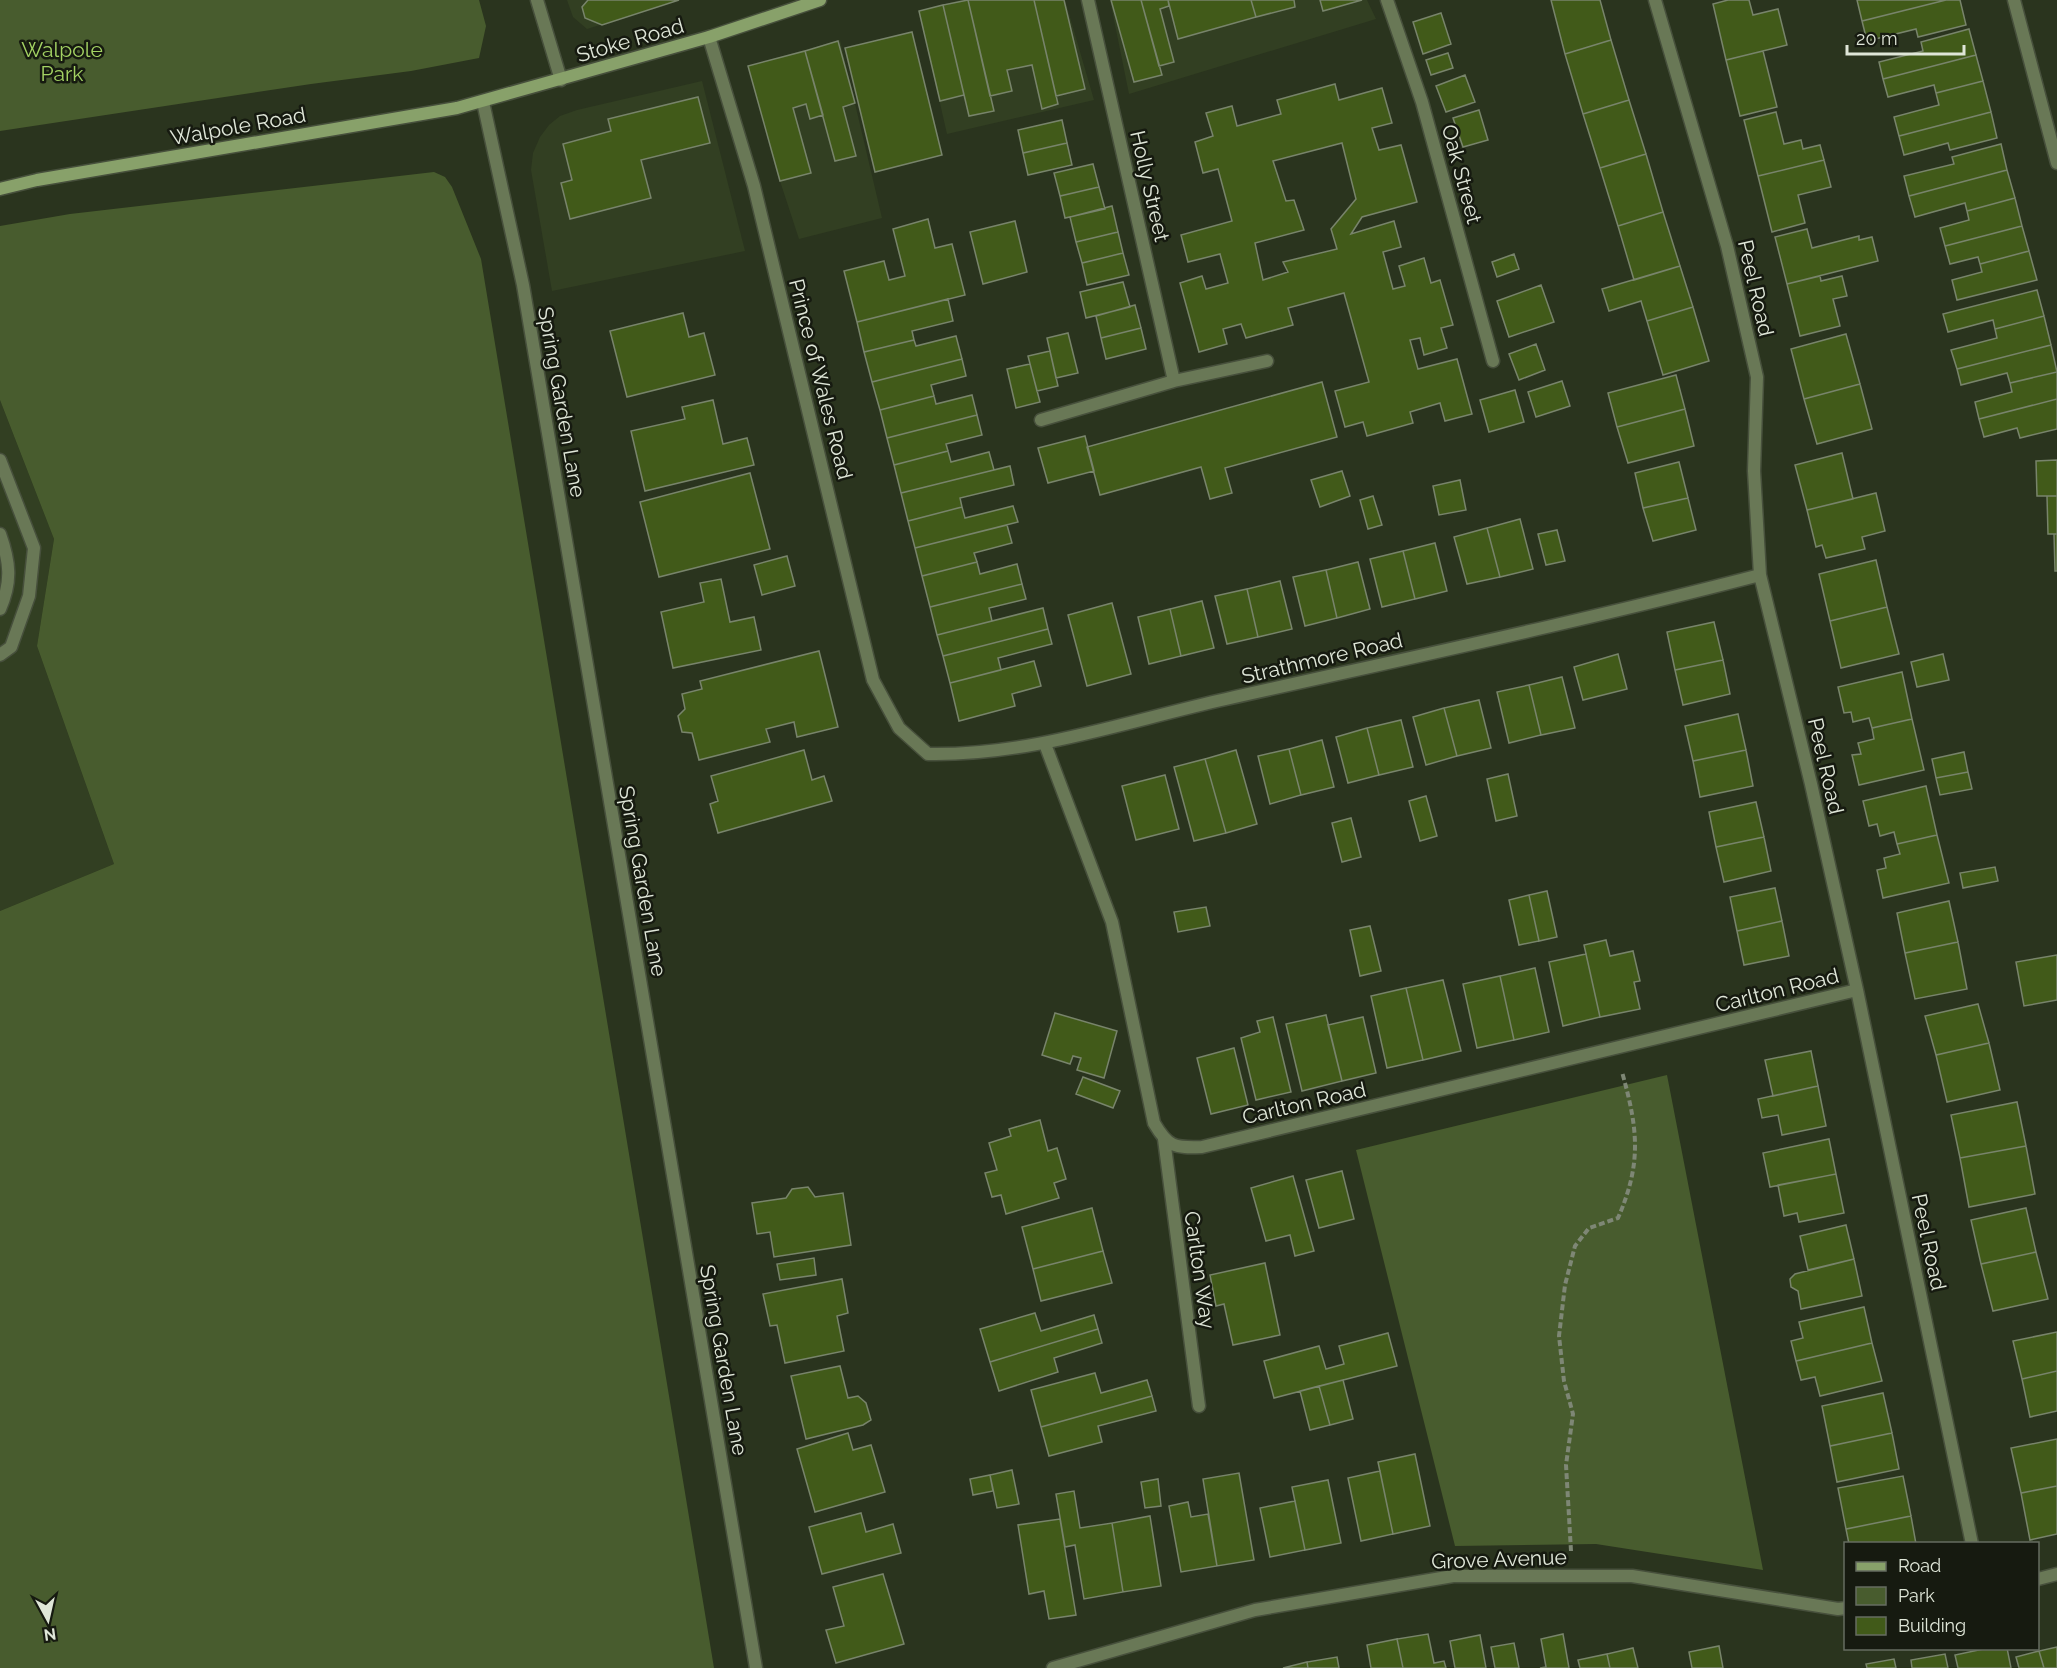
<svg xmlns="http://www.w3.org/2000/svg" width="2057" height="1668" font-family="Raleway,sans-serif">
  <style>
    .built { fill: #323f22 }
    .green { fill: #485c2e }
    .building { fill: #415a19; stroke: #78846b; stroke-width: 1.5; fill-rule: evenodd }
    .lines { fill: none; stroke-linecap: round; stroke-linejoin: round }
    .lane-casing { stroke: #47503c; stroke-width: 15 }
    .street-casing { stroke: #47503c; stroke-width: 15 }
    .secondary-casing { stroke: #47503c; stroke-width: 15 }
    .path { stroke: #7e8775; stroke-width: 4; stroke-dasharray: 6 3; stroke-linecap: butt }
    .lane { stroke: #697856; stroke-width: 12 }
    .street { stroke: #697856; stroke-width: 12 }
    .secondary { stroke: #88a16a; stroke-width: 12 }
    .labels { text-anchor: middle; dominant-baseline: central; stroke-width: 5; stroke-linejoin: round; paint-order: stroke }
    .street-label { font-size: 21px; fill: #dfe6d8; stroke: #161a10 }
    .park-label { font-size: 21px; fill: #a3d263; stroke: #161a10 }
  </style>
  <rect width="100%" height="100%" fill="#2a341e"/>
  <!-- built -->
  <path class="built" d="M567,0H679L587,29L573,17Z
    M960,0H1065L1094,100L947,134L919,11Z
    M1110,0H1367L1376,19L1129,94Z
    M840,40L882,218L799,239L780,181L748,66Z
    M702,81L745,251L552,291L531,170L533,153L540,137L549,125L560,116L577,110Z
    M0,400L54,539L37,646L114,864L0,911Z"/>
  <!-- green -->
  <path class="green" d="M0,0H479L486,26L479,58L411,71L311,84L0,131Z
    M434,172L445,177L452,187L481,259L714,1668H0V911L114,864L37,646L54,539L0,400V226L70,214Z
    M1667,1075L1763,1570L1596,1544L1455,1546L1356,1150Z"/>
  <!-- building -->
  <path class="building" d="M588,0H679L602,25L585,18L582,7Z
    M968,0H1034L1058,104L1042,109L1032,65L1007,70L1012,91L990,96Z
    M968,0L994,111L969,116L943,5Z
    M1034,0H1064L1085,89L1056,96Z
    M1111,0H1141L1162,75L1134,82Z
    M1141,0H1168L1169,6L1160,9L1174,62L1159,66Z
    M1168,0H1251L1256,17L1178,39Z
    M1251,0H1294L1295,7L1256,17Z
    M1320,0H1362L1323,11Z
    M1551,0H1600L1611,40L1565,54Z
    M1728,0H1749L1753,15L1778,9L1787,45L1726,60L1713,4Z
    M1857,0H1946L1862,21Z
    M1946,0H1960L1966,25L1918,37L1916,29L1867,41L1862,21Z
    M943,5L964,95L940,101L919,11Z
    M1441,13L1451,44L1423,54L1413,22Z
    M1969,29L1976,55L1883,79L1879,62L1923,51L1921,42Z
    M912,32L942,155L875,172L845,48Z
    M1611,40L1629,100L1583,114L1565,54Z
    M838,41L855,103L843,107L856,156L835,161L805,51Z
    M805,51L823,115L810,119L806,104L793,108L811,173L780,181L748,66Z
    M1763,51L1777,107L1740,116L1726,60Z
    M1448,53L1453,68L1431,75L1426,60Z
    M1976,55L1983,81L1936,93L1934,85L1888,97L1883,79Z
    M1465,75L1475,102L1446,112L1436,86Z
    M1983,81L1991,112L1899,136L1894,117L1939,105L1936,93Z
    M1335,84L1339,100L1382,88L1392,123L1372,128L1379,150L1401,145L1417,202L1362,217L1351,234L1394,221L1401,247L1383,252L1393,289L1405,286L1399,266L1424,258L1431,283L1440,280L1453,325L1441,328L1447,348L1424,355L1420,338L1410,340L1418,369L1457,359L1472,414L1445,421L1440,403L1410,412L1413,423L1367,436L1363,422L1345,427L1335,391L1369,382L1344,293L1288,308L1293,325L1246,338L1241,324L1223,329L1227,344L1199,352L1180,283L1202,276L1206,289L1228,283L1220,254L1188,262L1181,235L1232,221L1218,169L1203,173L1195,142L1213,136L1206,113L1232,106L1237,126L1281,114L1277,100ZM1342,143L1356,199L1331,229L1337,249L1283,262L1288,272L1263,280L1255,243L1304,230L1294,200L1286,201L1273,161Z
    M698,97L710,143L641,160L651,198L570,219L561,183L572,180L563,144L611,131L608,119Z
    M1629,100L1646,154L1600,168L1583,114Z
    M1479,110L1488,140L1463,147L1453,118Z
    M1776,112L1784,144L1801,140L1803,149L1820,145L1824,160L1758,176L1744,120Z
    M1991,112L1997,138L1950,150L1948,143L1904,155L1899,136Z
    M1062,120L1067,143L1023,153L1018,130Z
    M1067,143L1072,165L1028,175L1023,153Z
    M2001,144L2007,170L1909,196L1904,176L1954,164L1952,157Z
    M1646,154L1663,212L1618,226L1600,168Z
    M1824,160L1831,187L1798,195L1805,223L1772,232L1758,176Z
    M1093,164L1099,187L1060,196L1054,173Z
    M2007,170L2015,198L1967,211L1965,203L1915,217L1909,196Z
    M1099,187L1105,209L1065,218L1060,196Z
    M2015,198L2022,226L1945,246L1940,228L1969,220L1967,211Z
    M1112,206L1118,232L1076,242L1070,217Z
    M1663,212L1680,266L1634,280L1618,226Z
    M928,219L935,248L952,244L965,295L857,322L844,271L884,261L889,280L905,276L893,229Z
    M1015,221L1027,272L983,284L970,232Z
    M2022,226L2029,251L1980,264L1978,257L1950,264L1945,246Z
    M1807,229L1812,248L1859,236V240L1872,237L1878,261L1787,284L1775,237Z
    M1118,232L1123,253L1082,263L1076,242Z
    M2029,251L2037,280L1957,300L1952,280L1982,272L1980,264Z
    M1123,253L1129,275L1087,285L1082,263Z
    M1514,254L1519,269L1497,277L1492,262Z
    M1680,266L1693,307L1647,321L1641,301L1609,311L1602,289Z
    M1820,276L1821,281L1842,276L1847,296L1833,299L1840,326L1800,336L1787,284Z
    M1123,282L1130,307L1086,318L1080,292Z
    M1541,285L1554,322L1509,337L1497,301Z
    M2037,290L2044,316L1995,329L1993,320L1948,332L1943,314Z
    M948,299L953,321L912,331L914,340L864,352L857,322Z
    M1135,305L1141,328L1101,338L1096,316Z
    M1693,307L1709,361L1663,375L1647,321Z
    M683,313L689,337L704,333L715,375L627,397L610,331Z
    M2044,316L2051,345L1957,369L1951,350L1997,338L1995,329Z
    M1141,328L1146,349L1106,359L1101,338Z
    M1068,333L1078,373L1056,378L1047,338Z
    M1846,334L1860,384L1804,399L1791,349Z
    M956,336L962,359L872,382L864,352L914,340L916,346Z
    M1536,344L1545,370L1519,380L1509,354Z
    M2051,345L2057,372L2010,383L2007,373L1961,385L1957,369Z
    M1050,351L1058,386L1037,391L1028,356Z
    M962,359L966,376L931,385L934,396L880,410L872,382Z
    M1030,364L1040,402L1016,408L1007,369Z
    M2057,372V399L1979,419L1975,402L2012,392L2010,383Z
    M1676,375L1685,409L1617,427L1608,393Z
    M1562,381L1570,406L1536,417L1528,392Z
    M1322,382L1337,437L1225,468L1232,493L1210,499L1201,467L1100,495L1087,447Z
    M1860,384L1872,429L1817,444L1804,399Z
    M1515,390L1524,422L1489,432L1480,400Z
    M972,395L977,415L887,438L880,410L934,396L936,404Z
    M2057,399V429L2020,438L2017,428L1984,437L1979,419Z
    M713,400L723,444L747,438L754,465L645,491L631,431L685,419L682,407Z
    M1685,409L1694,446L1628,463L1617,427Z
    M977,415L982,435L946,444L948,451L894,465L887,438Z
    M1085,436L1094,471L1048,483L1038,448Z
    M948,451L951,462L989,452L994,470L901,493L894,465Z
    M1842,453L1853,499L1807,510L1795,465Z
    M2057,460V496H2037L2036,461Z
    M1679,462L1688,498L1643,508L1635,473Z
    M1010,466L1014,485L960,498L962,507L908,521L901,493Z
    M1342,471L1350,496L1320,507L1311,480Z
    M750,473L770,549L659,577L640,502Z
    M1460,480L1466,510L1439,515L1433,486Z
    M1876,493L1885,531L1862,537L1865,549L1826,558L1822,545L1816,547L1807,510Z
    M1373,496L1382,525L1368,529L1360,500Z
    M2047,496H2057V534H2048Z
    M1688,498L1696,530L1653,541L1643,508Z
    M1013,506L1018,522L915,548L908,521L962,507L965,518Z
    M1520,519L1533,569L1500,577L1487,528Z
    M1007,525L1012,543L974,553L977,562L922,576L915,548Z
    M1487,528L1500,577L1467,584L1454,537Z
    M1557,530L1565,561L1546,565L1538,534Z
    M2054,534H2057V571H2055Z
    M1435,543L1447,591L1415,599L1403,551Z
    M1403,551L1415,599L1382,607L1370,559Z
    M787,556L795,586L762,595L754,565Z
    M1876,560L1887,607L1830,621L1819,574Z
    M977,562L980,574L1017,564L1022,584L930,607L922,576Z
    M1358,562L1370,609L1337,618L1326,570Z
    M1326,570L1337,618L1305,626L1293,577Z
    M721,579L730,622L754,617L761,650L673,668L661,612L704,602L700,583Z
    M1280,581L1292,629L1258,637L1247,589Z
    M1022,584L1026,599L989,608L992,621L937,635L930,607Z
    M1247,589L1258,637L1227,644L1215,596Z
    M1202,601L1214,648L1181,656L1170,609Z
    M1112,603L1131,674L1087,686L1068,615Z
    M1887,607L1899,654L1841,668L1830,621Z
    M1043,608L1048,629L943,656L937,635Z
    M1170,609L1181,656L1149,664L1138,617Z
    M1714,622L1723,660L1675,670L1667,632Z
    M1048,629L1052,644L998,658L1001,670L950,683L943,656Z
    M819,651L838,727L797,737L794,722L766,729L770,742L699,760L692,733L682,732L678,716L685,709L682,694L702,689L700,681Z
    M1618,654L1627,689L1583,700L1574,667Z
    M1943,654L1949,680L1917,687L1911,662Z
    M1723,660L1730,694L1683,705L1675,670Z
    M1034,661L1041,686L1012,694L1015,706L959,721L950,683Z
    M1902,672L1912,719L1872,728L1869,718L1853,722L1851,712L1844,713L1838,687Z
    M1562,677L1575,728L1541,735L1529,685Z
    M1529,685L1541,735L1509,743L1497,692Z
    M1479,700L1491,748L1457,756L1444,708Z
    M1444,708L1457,756L1426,765L1413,717Z
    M1738,714L1746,750L1693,761L1685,726Z
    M1912,719L1924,770L1859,785L1852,755L1861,754L1858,743L1874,739L1872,728Z
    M1401,720L1413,767L1379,775L1367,728Z
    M1367,728L1379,775L1348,783L1336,737Z
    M1322,740L1334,787L1301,795L1289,749Z
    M1289,749L1301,795L1270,804L1258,756Z
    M804,750L812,780L824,776L832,801L718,833L710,804L718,801L711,776Z
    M1236,750L1257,824L1226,833L1205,759Z
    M1746,750L1753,786L1700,797L1693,761Z
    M1964,752L1968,772L1936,778L1932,759Z
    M1205,759L1226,833L1194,841L1174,767Z
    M1968,772L1972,789L1940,795L1936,778Z
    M1508,774L1517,816L1496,821L1487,779Z
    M1165,775L1179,829L1136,840L1122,786Z
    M1926,786L1937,835L1897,844L1894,832L1880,836L1877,824L1869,826L1863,801Z
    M1426,796L1437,836L1420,841L1409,801Z
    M1756,802L1764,837L1716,847L1709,812Z
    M1351,818L1361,857L1342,862L1332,823Z
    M1937,835L1949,883L1883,898L1877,870L1886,868L1884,858L1900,854L1897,844Z
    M1764,837L1771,871L1724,882L1716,847Z
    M1995,867L1998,881L1963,888L1960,873Z
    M1775,888L1782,921L1737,931L1730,897Z
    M1547,891L1557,937L1539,941L1529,895Z
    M1529,895L1539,941L1519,945L1509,900Z
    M1949,901L1958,942L1905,953L1897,913Z
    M1206,907L1210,926L1178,932L1174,912Z
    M1782,921L1789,956L1744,965L1737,931Z
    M1370,926L1381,971L1360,976L1350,930Z
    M1606,940L1610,956L1633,951L1640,981L1634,982L1640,1009L1600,1017L1584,945Z
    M1958,942L1967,989L1915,999L1905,953Z
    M1586,954L1600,1017L1563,1026L1549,962Z
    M2057,955V1000L2024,1006L2016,962Z
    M1535,968L1549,1032L1514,1040L1500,976Z
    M1500,976L1514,1040L1477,1048L1463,984Z
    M1443,980L1461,1051L1423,1060L1406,988Z
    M1406,988L1423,1060L1387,1068L1371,996Z
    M1978,1004L1989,1043L1936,1055L1925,1016Z
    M1055,1013L1117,1031L1104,1078L1077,1070L1081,1058L1073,1056L1070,1064L1042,1055Z
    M1326,1015L1342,1081L1302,1091L1286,1024Z
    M1273,1017L1291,1092L1256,1100L1241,1038L1260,1032L1257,1021Z
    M1363,1017L1376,1073L1342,1081L1328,1025Z
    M1989,1043L2000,1090L1947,1102L1936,1055Z
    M1234,1048L1248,1105L1211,1114L1197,1058Z
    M1811,1051L1818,1086L1773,1096L1765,1060Z
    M1083,1077L1120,1091L1113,1108L1076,1094Z
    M1818,1086L1826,1126L1782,1135L1778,1115L1762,1118L1758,1099Z
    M2017,1102L2026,1146L1960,1158L1951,1115Z
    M1040,1120L1048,1151L1057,1148L1066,1179L1054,1183L1059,1198L1006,1214L1001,1195L992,1197L985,1173L997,1170L989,1143L1011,1136L1009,1129Z
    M1829,1139L1836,1174L1770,1187L1763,1153Z
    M2026,1146L2035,1194L1969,1207L1960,1158Z
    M1342,1171L1354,1219L1319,1228L1306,1180Z
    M1836,1174L1844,1213L1799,1222L1797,1213L1784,1216L1778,1185Z
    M1293,1176L1314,1251L1295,1256L1290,1235L1266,1241L1251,1188Z
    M808,1187L815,1197L843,1193L851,1245L774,1257L770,1232L757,1234L752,1203L786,1198L792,1189Z
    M1092,1208L1103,1251L1033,1269L1022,1227Z
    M2026,1208L2036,1252L1981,1264L1971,1220Z
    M1846,1225L1854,1259L1808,1270L1800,1236Z
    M1103,1251L1112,1283L1041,1301L1033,1269Z
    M2036,1252L2048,1299L1993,1311L1981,1264Z
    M814,1258L816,1275L780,1280L777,1264Z
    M1854,1259L1862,1296L1801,1309L1798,1291L1791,1287L1790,1279L1795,1274Z
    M1265,1263L1280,1335L1233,1345L1224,1304L1216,1306L1210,1275Z
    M842,1279L848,1313L837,1316L844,1351L785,1363L777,1325L770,1326L763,1294Z
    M1864,1307L1872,1343L1796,1361L1791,1341L1803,1338L1799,1322Z
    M1035,1313L1041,1331L1094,1315L1098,1329L990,1362L980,1329Z
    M1098,1329L1102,1343L1054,1358L1058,1372L999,1391L990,1362Z
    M2057,1332V1371L2022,1379L2013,1341Z
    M1388,1333L1397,1366L1274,1398L1264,1361L1319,1346L1326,1369L1344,1364L1339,1346Z
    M1872,1343L1882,1381L1820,1396L1815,1377L1801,1380L1796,1361Z
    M840,1366L848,1398L858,1396L866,1403L871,1420L863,1425L806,1439L791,1376Z
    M2057,1371V1411L2030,1417L2022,1379Z
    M1095,1373L1101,1393L1147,1380L1152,1396L1041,1427L1031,1390Z
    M1343,1380L1353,1419L1330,1425L1319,1386Z
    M1319,1386L1330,1425L1310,1430L1300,1391Z
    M1883,1393L1892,1433L1830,1446L1822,1406Z
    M1152,1396L1156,1411L1098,1426L1102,1442L1049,1456L1041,1427Z
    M848,1433L853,1450L871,1445L885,1492L815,1512L797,1449Z
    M1892,1433L1899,1469L1837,1482L1830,1446Z
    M2057,1439V1486L2021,1493L2011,1448Z
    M1415,1454L1430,1526L1393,1534L1378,1462Z
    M1012,1470L1019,1504L997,1508L990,1475Z
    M1380,1471L1393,1534L1361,1541L1348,1478Z
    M1239,1473L1254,1560L1217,1566L1203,1479Z
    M990,1475L993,1491L973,1495L970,1479Z
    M1903,1476L1911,1516L1846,1529L1838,1488Z
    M1158,1479L1161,1506L1145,1508L1141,1482Z
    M1328,1480L1341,1543L1305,1550L1292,1487Z
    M2057,1486V1534L2030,1540L2021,1493Z
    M1074,1491L1080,1528L1112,1523L1123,1592L1084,1599L1075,1545L1065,1547L1056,1494Z
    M1295,1501L1305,1550L1270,1557L1260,1508Z
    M1188,1502L1191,1517L1208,1514L1217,1566L1181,1572L1169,1506Z
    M861,1513L866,1532L893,1524L901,1553L822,1574L809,1527Z
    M1150,1516L1161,1586L1123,1592L1112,1523Z
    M1911,1516L1916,1544H1849L1846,1529Z
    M1060,1519L1076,1615L1049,1619L1044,1591L1029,1594L1018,1525Z
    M883,1574L904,1644L836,1663L826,1630L844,1626L833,1587Z
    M1428,1634L1434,1663L1444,1661L1446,1668H1403L1397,1639Z
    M1563,1634L1569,1668H1540L1546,1667L1541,1639Z
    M1480,1635L1486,1668H1455L1450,1641Z
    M1397,1639L1403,1668H1371L1367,1645Z
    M1514,1643L1519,1668H1495L1491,1647Z
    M1719,1646L1723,1668H1692L1689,1652Z
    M2057,1647V1668H2044L2039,1651Z
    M1633,1648L1638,1668H1610L1607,1654Z
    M1988,1648H2007L2011,1668H1958L1955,1655Z
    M2039,1651L2044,1668H2019L2016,1657Z
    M1607,1654L1610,1668H1580L1578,1660Z
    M1945,1654L1948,1668H1912L1911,1660Z
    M1337,1657L1339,1668H1308L1307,1662Z
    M1894,1659L1896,1668H1867L1866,1664Z
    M1307,1662L1308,1668H1283Z"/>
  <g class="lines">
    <!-- lane casing -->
    <g class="lane-casing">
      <path id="lane" d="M0,460L34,548L29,596L11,647L0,655
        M0,534C10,562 12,582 0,609"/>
    </g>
    <!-- street casing -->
    <g class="street-casing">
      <path id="street" d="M537,0L561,80
        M1088,0L1174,381
        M1387,0L1422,102L1493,361
        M1655,0L1727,246L1757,377L1754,471L1760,575L1811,784L1857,990L1972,1544
        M2014,0L2057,163
        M709,37L754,186L873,680L899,728L928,754C1030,756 1127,721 1226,699C1404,659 1583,621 1760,575
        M483,102L523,285L756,1668
        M1041,420L1174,381L1267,361
        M1045,744L1112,922L1154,1123C1168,1147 1174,1148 1202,1147L1857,990
        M1164,1139L1199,1406
        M2038,1579L2057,1574
        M1053,1668L1255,1610L1453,1576H1632L1838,1609L1846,1608"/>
    </g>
    <!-- secondary casing -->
    <g class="secondary-casing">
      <path id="secondary" d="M0,189L37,180L457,108L709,37L820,0"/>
    </g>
    <!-- path -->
    <path class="path" d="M1571,1551L1566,1465L1573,1414L1564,1381L1559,1336L1565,1285L1575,1246L1589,1228L1618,1218C1642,1163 1638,1129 1622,1072"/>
    <!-- lane -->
    <use href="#lane" class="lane"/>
    <!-- street -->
    <use href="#street" class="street"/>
    <!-- secondary -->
    <use href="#secondary" class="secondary"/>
  </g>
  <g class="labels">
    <!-- street labels -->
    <g class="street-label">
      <text transform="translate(630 40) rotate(-16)">Stoke Road</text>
      <text transform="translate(238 126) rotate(-10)">Walpole Road</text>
      <text transform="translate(1462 174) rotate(75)">Oak Street</text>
      <text transform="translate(1150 186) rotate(77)">Holly Street</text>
      <text transform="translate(1756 288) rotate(77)">Peel Road</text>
      <text transform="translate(821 379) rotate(76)">Prince of Wales Road</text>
      <text transform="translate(562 402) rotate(80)">Spring Garden Lane</text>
      <text transform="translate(1322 658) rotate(-13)">Strathmore Road</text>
      <text transform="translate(1826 766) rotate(77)">Peel Road</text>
      <text transform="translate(643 881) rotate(80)">Spring Garden Lane</text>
      <text transform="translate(1777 990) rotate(-14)">Carlton Road</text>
      <text transform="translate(1304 1103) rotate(-13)">Carlton Road</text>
      <text transform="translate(1929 1242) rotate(78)">Peel Road</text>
      <text transform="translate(1200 1270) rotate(82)">Carlton Way</text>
      <text transform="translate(724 1360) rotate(80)">Spring Garden Lane</text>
      <text transform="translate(1499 1559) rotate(-2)">Grove Avenue</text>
    </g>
    <!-- park labels -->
    <g class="park-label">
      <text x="62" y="49">Walpole<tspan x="62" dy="24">Park</tspan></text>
    </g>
  </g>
  <!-- legend -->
  <rect x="1844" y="1542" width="195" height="108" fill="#161a10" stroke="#666c60" stroke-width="1.5"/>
  <rect x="1856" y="1562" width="30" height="9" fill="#88a16a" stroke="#666c60" stroke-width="1.5"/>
  <text x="1898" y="1572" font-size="18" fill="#dfe6d8">Road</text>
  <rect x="1856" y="1587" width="30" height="18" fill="#485c2e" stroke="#666c60" stroke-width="1.5"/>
  <text x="1898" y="1602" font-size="18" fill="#dfe6d8">Park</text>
  <rect x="1856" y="1617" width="30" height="18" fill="#415a19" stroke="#666c60" stroke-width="1.5"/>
  <text x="1898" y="1632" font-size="18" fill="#dfe6d8">Building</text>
  <!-- north arrow -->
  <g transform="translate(48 1620) rotate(172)" stroke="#161a10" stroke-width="4.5" paint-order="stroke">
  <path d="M0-4.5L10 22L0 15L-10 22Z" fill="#dfe6d8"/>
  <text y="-9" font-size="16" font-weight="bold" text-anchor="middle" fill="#dfe6d8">N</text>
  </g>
  <!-- scale -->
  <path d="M1847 45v9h117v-9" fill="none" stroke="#dfe6d8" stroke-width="3"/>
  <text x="1856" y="45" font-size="18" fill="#dfe6d8" stroke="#161a10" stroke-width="4.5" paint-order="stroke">20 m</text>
</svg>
